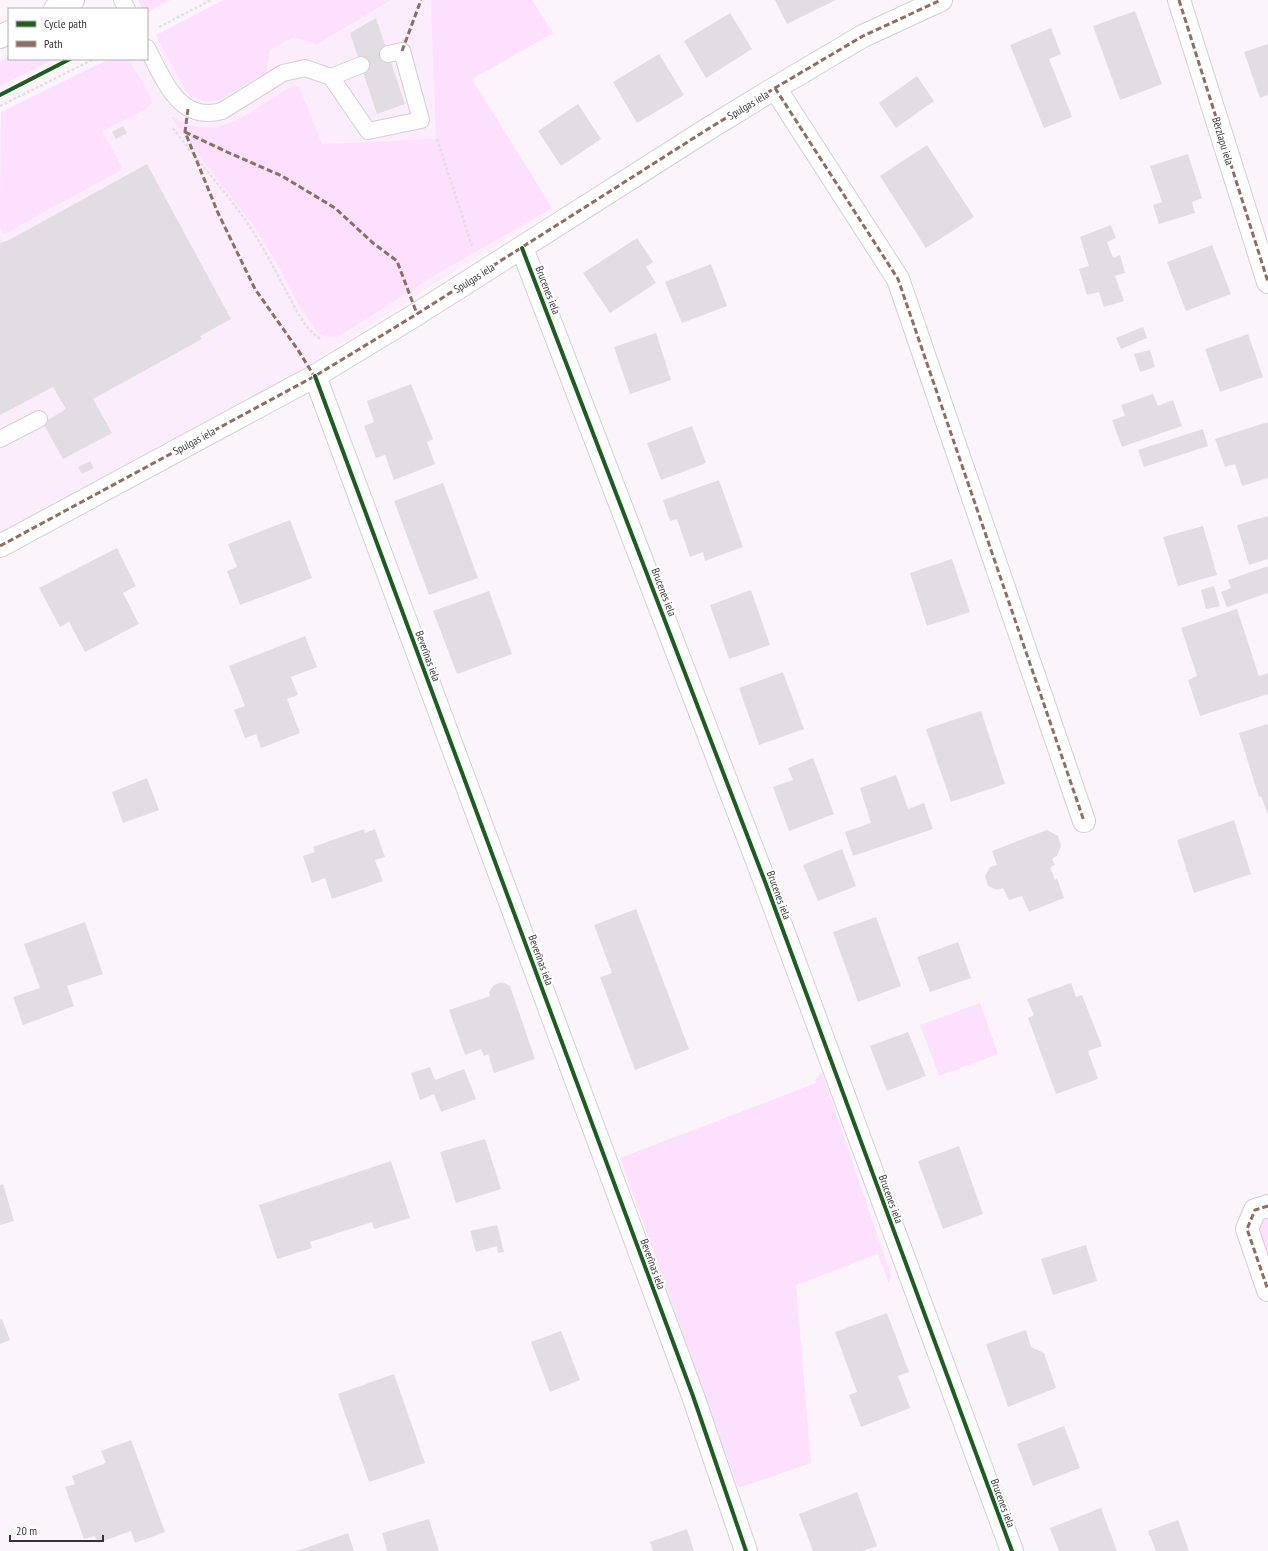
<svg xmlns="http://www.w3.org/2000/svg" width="1268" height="1551" font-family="'PT Sans Narrow',sans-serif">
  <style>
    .built { fill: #fbedfb }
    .green { fill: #fde0fd }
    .building { fill: #e2dde2 }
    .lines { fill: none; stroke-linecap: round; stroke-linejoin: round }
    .service-casing { stroke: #d4cfd4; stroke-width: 18 }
    .minor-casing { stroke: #d4cfd4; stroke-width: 24 }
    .tertiary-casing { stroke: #d4cfd4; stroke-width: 24 }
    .path { stroke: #e2e0e2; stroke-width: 2.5; stroke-dasharray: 3 2; stroke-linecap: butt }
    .service { stroke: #fefefe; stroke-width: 16 }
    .minor { stroke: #fefefe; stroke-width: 22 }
    .tertiary { stroke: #fefefe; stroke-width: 22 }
    .quiet { stroke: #8d6e63; stroke-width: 3; stroke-dasharray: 6 3; stroke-linecap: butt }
    .cycleway-casing { stroke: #fff; stroke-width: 6 }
    .cycleway { stroke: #1b5e20; stroke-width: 4 }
    .labels { text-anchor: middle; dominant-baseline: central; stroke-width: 4; stroke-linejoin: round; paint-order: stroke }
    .street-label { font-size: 11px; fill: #373237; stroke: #fff }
  </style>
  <rect width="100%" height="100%" fill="#fbf5fb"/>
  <!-- built -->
  <path class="built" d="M231,0H532L553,33L472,79L552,208L507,238L292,375L0,534V121L123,59H147V46Z"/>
  <!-- green -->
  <path class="green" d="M138,0H170L147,12V9H142Z
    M223,0H391L316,45L313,42L292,38L270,50L266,73L219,100L206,102L192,97L185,90L156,35Z
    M431,0H532L553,33L472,79L552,208L435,275L338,337L324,336L318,333L299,306L278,265L253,225L199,156L171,117H174C218,147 254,107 292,86L299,87L322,144L436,139Z
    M9,56V59H54L0,86V61Z
    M109,59H129L153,102L148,108L102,131L123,169L4,234L0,228L1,112Z
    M980,1003L998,1054L939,1076L920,1025Z
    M822,1072L891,1275L889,1284L878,1254L796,1285L811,1463L738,1488L620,1158L816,1083L815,1080Z
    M1268,1214V1266C1260,1241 1252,1237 1268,1214Z"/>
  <!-- building -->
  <path class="building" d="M775,0H836L787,24Z
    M1135,11L1162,84L1120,100L1093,26Z
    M730,13L752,49L706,78L684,41Z
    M376,18L405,104L377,114L350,33Z
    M1051,28L1061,54L1049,59L1072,117L1044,128L1010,45Z
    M1268,44V95L1260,98L1244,52Z
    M659,54L684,95L637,123L613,82Z
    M917,76L934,101L896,128L879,103Z
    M578,104L601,139L561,166L538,131Z
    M123,126L127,133L116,139L112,132Z
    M927,145L974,217L926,248L880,176Z
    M1188,154L1202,198L1192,202L1195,213L1159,224L1153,205L1162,202L1150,166Z
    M147,164L231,319L200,336L202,339L93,399L112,433L63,459L43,423L66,409L53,387L0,415V241L1,243L11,239Z
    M1111,225L1116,238L1107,242L1113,258L1120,255L1125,273L1115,276L1124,301L1104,307L1099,292L1087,295L1079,269L1089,266L1080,237Z
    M637,238L653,262L646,267L656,283L610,313L583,273Z
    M1212,245L1231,294L1186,311L1167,262Z
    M711,264L727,306L682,323L665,282Z
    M1143,327L1147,338L1121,349L1116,338Z
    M656,333L671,380L630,394L614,347Z
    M1248,334L1263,377L1220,392L1205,349Z
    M1150,350L1155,367L1140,372L1134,354Z
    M411,384L433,439L427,442L435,464L394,480L385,455L376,458L364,426L374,422L367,401Z
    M1153,394L1158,406L1173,400L1182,426L1122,447L1112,420L1125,416L1121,405Z
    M1268,422V478L1242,486L1235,464L1225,467L1215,439Z
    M692,426L706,463L661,480L647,443Z
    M1203,429L1208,446L1144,467L1138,450Z
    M90,461L94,468L82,474L78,467Z
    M719,480L743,547L705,561L703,552L690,557L677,519L670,521L663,500Z
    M443,483L478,578L429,595L394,501Z
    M1268,516V559L1249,565L1237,525Z
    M290,520L312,578L240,605L227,571L237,567L228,544Z
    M1203,526L1217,575L1178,586L1163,537Z
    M117,548L136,586L123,593L139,624L85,652L69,622L60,627L39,588Z
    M952,559L970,612L927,626L910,573Z
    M1268,566V593L1227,607L1221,592L1231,588L1228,580Z
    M1214,586L1220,606L1206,609L1201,590Z
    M751,590L770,645L729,659L710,605Z
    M489,591L512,654L457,674L433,611Z
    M1237,609L1259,676L1268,673V694L1200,716L1188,680L1197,676L1181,628Z
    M305,636L317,667L291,677L298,695L287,699L300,733L261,748L256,734L245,738L234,710L245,706L229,666Z
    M783,672L804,729L759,745L739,688Z
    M981,711L1005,784L951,802L926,729Z
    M1268,724V815L1261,796L1259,797L1239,733Z
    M813,758L834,814L789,831L773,787L793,780L788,768Z
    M896,775L908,809L924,803L933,829L853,856L845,832L871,823L860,788Z
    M147,778L159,810L123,823L112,792Z
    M1234,820L1251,874L1194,893L1177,840Z
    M364,829L365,833L375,829L385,857L375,860L383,881L332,899L325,878L312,883L303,856L315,852L313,847Z
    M1047,830L1058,836L1061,846L1057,856L1052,859L1055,865L1050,867L1055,880L1057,878L1064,898L1029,912L1022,896L1009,900L1003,888L997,890L988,886L985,876L990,867L997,865L992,851Z
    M842,849L856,886L818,901L803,865Z
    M636,909L689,1049L635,1070L600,977L612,973L594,925Z
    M876,917L901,986L858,1002L833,932Z
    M85,922L103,974L67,986L74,1006L23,1025L13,997L40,988L24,944Z
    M958,942L971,978L930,992L917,957Z
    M502,982L510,986L535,1059L494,1073L488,1054L484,1056L481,1049L465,1055L449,1010L490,996L489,992L494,985Z
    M1071,983L1076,997L1082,995L1102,1046L1088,1051L1098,1079L1056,1094L1028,1018L1034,1015L1027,999Z
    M908,1032L926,1076L887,1091L870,1046Z
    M430,1067L435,1080L464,1069L476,1099L441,1112L434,1094L420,1100L411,1073Z
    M485,1139L501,1189L456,1203L440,1152Z
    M959,1146L983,1214L943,1229L918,1161Z
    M391,1161L410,1218L374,1229L372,1222L310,1242L312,1248L277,1259L259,1205Z
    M3,1184L14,1221L0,1225V1185Z
    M497,1225L504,1252L498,1253L497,1246L476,1252L470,1231Z
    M1086,1245L1097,1281L1053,1295L1041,1259Z
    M887,1313L909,1372L898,1376L910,1408L861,1427L849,1395L857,1392L835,1332Z
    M2,1319L10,1340L0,1344V1320Z
    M1026,1330L1031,1347L1044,1353L1056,1388L1008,1407L986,1344Z
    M561,1331L580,1380L550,1392L531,1342Z
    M394,1374L425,1463L369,1482L338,1394Z
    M1064,1426L1080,1468L1033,1486L1017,1444Z
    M131,1440L165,1532L135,1543L131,1531L98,1543L95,1536L84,1539L65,1487L75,1484L72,1476L106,1463L101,1451Z
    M857,1492L877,1546L863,1551H813L799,1514Z
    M1101,1508L1117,1551H1059L1050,1528Z
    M429,1519L439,1551H387L382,1533Z
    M1178,1520L1189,1551H1156L1148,1531Z
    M687,1529L694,1551H653L650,1542Z
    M348,1533L354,1551H297Z"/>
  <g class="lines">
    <!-- service casing -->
    <g class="service-casing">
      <path id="service" d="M122,0L127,9
        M147,48C164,79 178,123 222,111L283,73L305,68L331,77L361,65
        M331,77L368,131L421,120L402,51L388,54
        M0,439L39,419"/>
    </g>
    <!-- minor casing -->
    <g class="minor-casing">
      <path id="minor" d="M1179,0L1268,282
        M775,88L898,279L1084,821
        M522,248L767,887L1012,1551
        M315,376L693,1396L746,1551
        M0,546L315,376L417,314L708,129L775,88L863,36L941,0
        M1268,1206L1255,1210L1247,1229L1268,1290"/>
    </g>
    <!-- tertiary casing -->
    <g class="tertiary-casing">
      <path id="tertiary" d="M55,9L73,0
        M0,37L9,32"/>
    </g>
    <!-- path -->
    <path class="path" d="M159,27L211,0
      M0,106L94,59
      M173,128C195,158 220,185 241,214C259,239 273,266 287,293C296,309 305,330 321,339
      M437,139L472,246"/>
    <!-- service -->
    <use href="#service" class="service"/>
    <!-- minor -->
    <use href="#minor" class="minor"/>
    <!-- tertiary -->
    <use href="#tertiary" class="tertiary"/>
    <!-- quiet -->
    <path class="quiet" d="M1179,0L1268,282
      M402,51L421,0
      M775,88L898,279L1084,821
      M188,109L185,132L218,213L255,289L298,350L316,379
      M185,132L227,152L282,176L335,208L373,243L397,261L417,314
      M0,546L315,376L417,314L708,129L775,88L863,36L941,0
      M1268,1206L1255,1210L1247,1229L1268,1290"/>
    <!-- cycleway casing -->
    <g class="cycleway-casing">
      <path id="cycleway" d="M0,95L70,59
        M522,248L767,887L1012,1551
        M315,376L693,1396L746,1551"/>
    </g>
    <!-- cycleway -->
    <use href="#cycleway" class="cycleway"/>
  </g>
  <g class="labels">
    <!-- street labels -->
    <g class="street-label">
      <text transform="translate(748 105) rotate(-31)">Spulgas iela</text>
      <text transform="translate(1223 141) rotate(73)">Bērzlapu iela</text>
      <text transform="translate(474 278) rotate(-32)">Spulgas iela</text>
      <text transform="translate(548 290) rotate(69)">Brucenes iela</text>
      <text transform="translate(194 441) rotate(-28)">Spulgas iela</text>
      <text transform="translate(664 592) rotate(69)">Brucenes iela</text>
      <text transform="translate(428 656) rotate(70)">Beverīnas iela</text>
      <text transform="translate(779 895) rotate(70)">Brucenes iela</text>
      <text transform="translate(541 960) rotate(70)">Beverīnas iela</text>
      <text transform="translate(891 1199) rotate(70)">Brucenes iela</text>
      <text transform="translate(653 1264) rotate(70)">Beverīnas iela</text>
      <text transform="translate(1003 1503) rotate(70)">Brucenes iela</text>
    </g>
  </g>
  <!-- legend -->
  <rect x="8" y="8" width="140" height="52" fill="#ffffff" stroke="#afadaf"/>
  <rect x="16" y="21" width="20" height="6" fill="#1b5e20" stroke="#afadaf"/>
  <text x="44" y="28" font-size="12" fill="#373237">Cycle path</text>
  <rect x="16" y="41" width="20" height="6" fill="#8d6e63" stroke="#afadaf"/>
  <text x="44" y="48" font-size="12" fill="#373237">Path</text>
  <!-- scale -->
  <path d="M10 1535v6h93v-6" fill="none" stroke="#373237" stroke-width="2"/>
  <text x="16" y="1535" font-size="12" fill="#373237" stroke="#ffffff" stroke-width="3" paint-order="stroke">20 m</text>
</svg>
